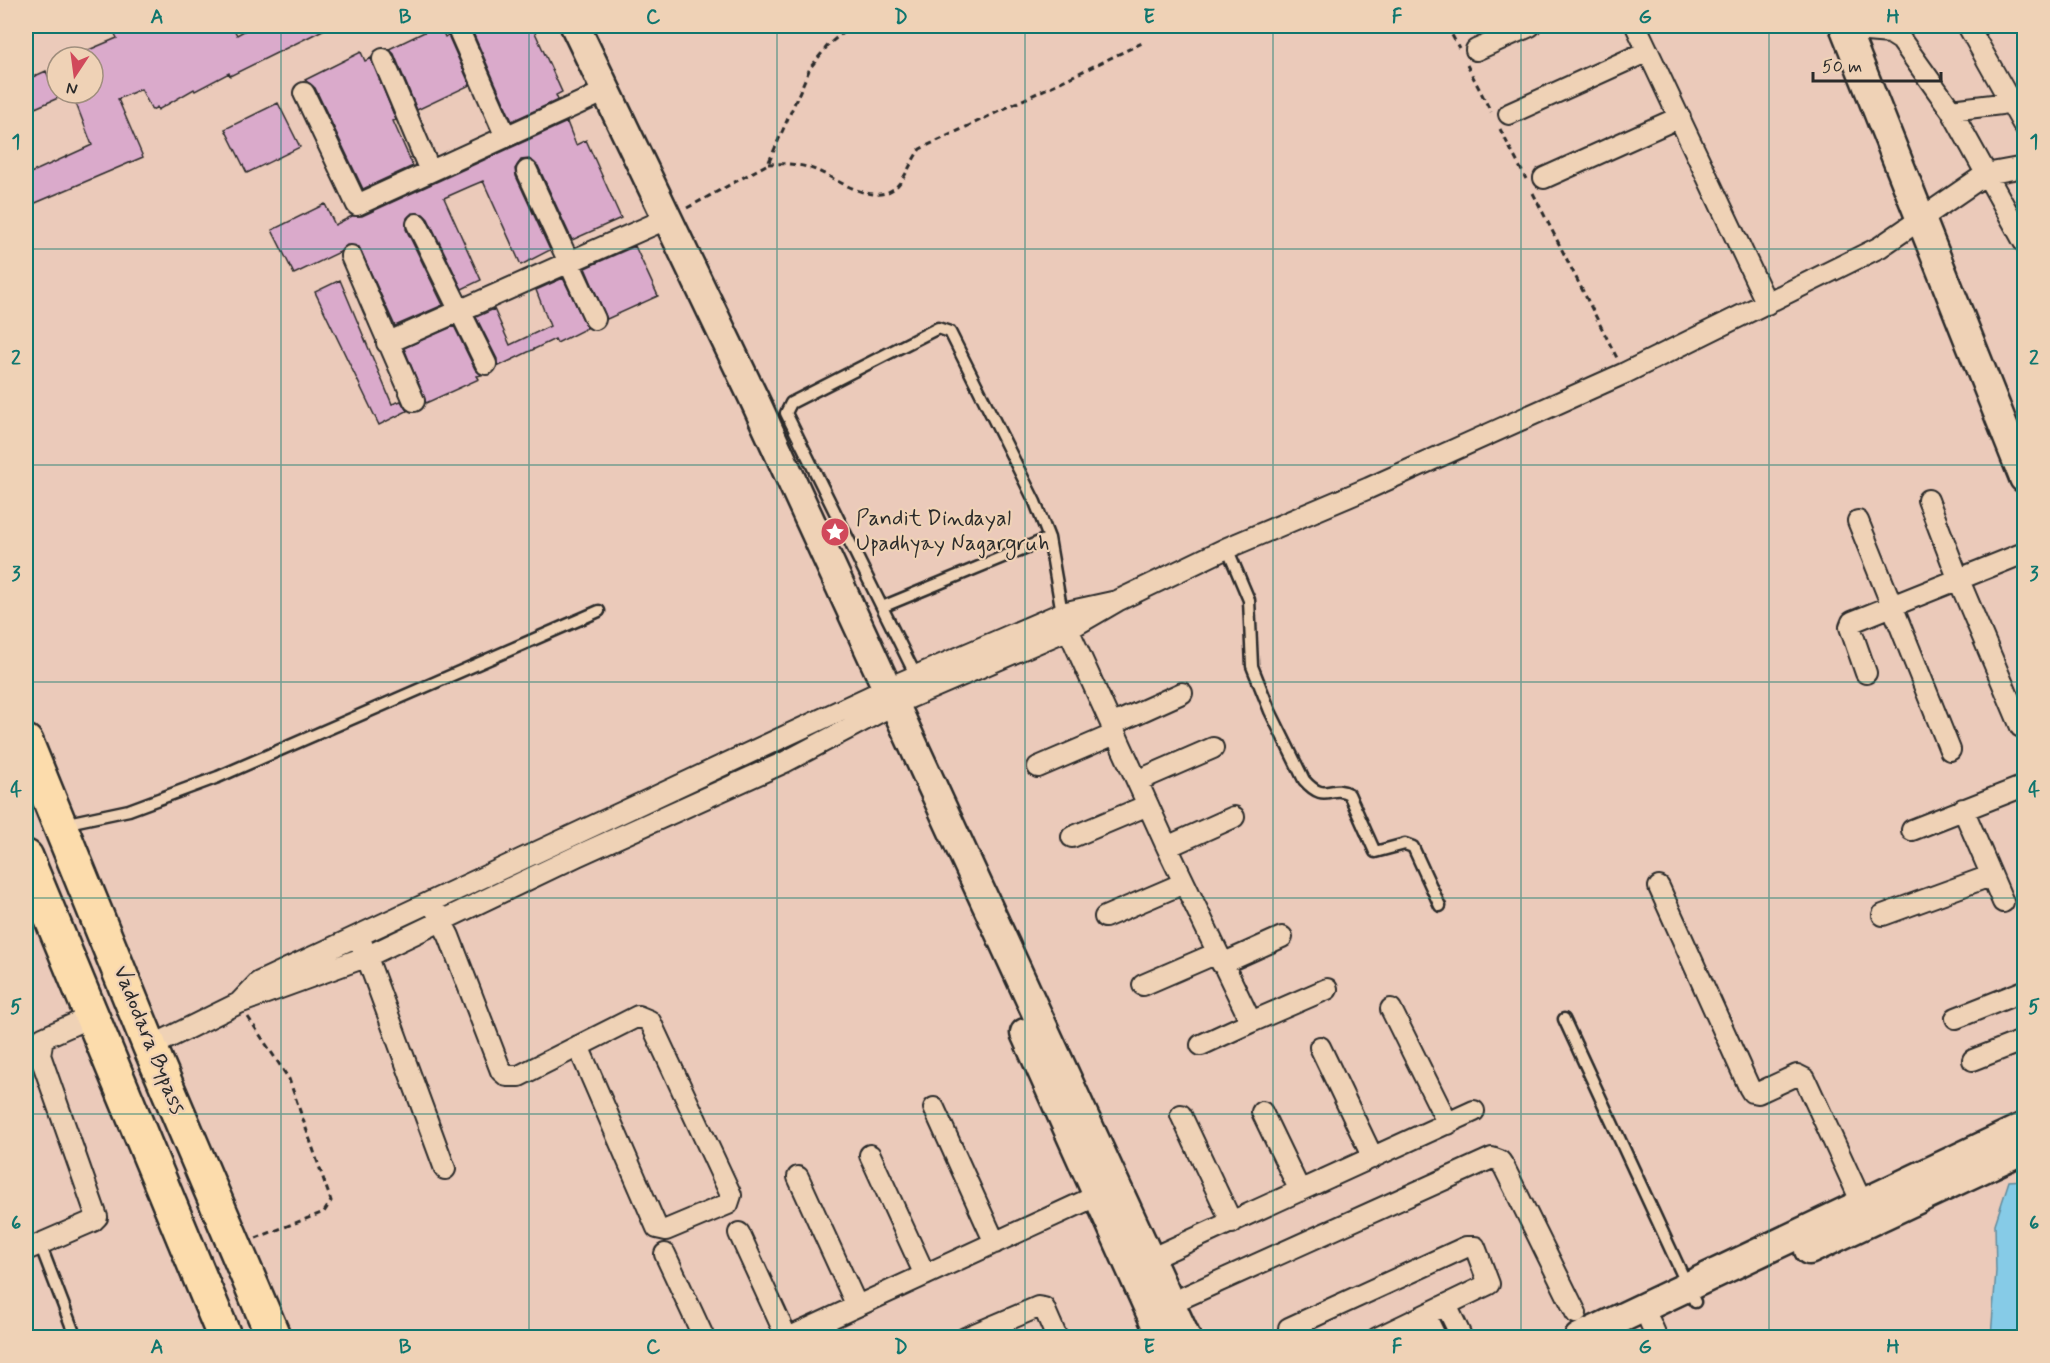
<svg xmlns="http://www.w3.org/2000/svg" width="2050" height="1363" font-family="Mynerve,sans-serif">
  <style>
    .water { fill: #86cbe7; stroke: #628b9c; stroke-width: 1.5 }
    .building { fill: #daaacb; stroke: #2b2b2b; stroke-width: 1.5 }
    .lines { fill: none; stroke-linecap: round; stroke-linejoin: round }
    .lane-casing { stroke: #2b2b2b; stroke-width: 15 }
    .street-casing { stroke: #2b2b2b; stroke-width: 24 }
    .secondary-casing { stroke: #2b2b2b; stroke-width: 33 }
    .highway-casing { stroke: #2b2b2b; stroke-width: 38 }
    .path { stroke: #2b2b2b; stroke-width: 3; stroke-dasharray: 6 4.5; stroke-linecap: butt }
    .lane { stroke: #efd2b6; stroke-width: 10 }
    .street { stroke: #efd2b6; stroke-width: 20 }
    .secondary { stroke: #efd2b6; stroke-width: 28 }
    .highway { stroke: #fcdcac; stroke-width: 33 }
    .grid { fill: none; stroke: #0f766e; stroke-width: 1.5; stroke-opacity: 0.55 }
    .labels { text-anchor: middle; dominant-baseline: central; stroke-width: 4.5; stroke-linejoin: round; paint-order: stroke }
    .poi-label { font-size: 22px; fill: #2b2b2b; stroke: #efd2b6; text-anchor: start }
    .street-label { font-size: 22px; fill: #2b2b2b; stroke: #efd2b6 }
    .neatline { fill: none; stroke: #0f766e; stroke-width: 2 }
    .grid-label { font-size: 20px; text-anchor: middle; font-weight: bold; fill: #0f766e }
  </style>
  <rect width="100%" height="100%" fill="#ebcaba"/>
  <filter id="ink" filterUnits="userSpaceOnUse"><feTurbulence type="fractalNoise" baseFrequency=".0167" numOctaves="2"/><feDisplacementMap in="SourceGraphic" scale="12" xChannelSelector="R" yChannelSelector="G"/><feConvolveMatrix kernelMatrix="1 2 1 2 8 2 1 2 1" color-interpolation-filters="sRGB"/></filter>
  <g filter="url(#ink)">
    <!-- water -->
    <path class="water" d="M2024,1180V1337H1991L1996,1271L1995,1224L2009,1181Z"/>
    <!-- building -->
    <path class="building" d="M111,26H232L237,35L253,26H331L230,76L229,73L195,91L194,89L158,110L157,107L152,110L141,89L118,99L143,157L26,207V175L92,145L72,93H93V57H72L117,38Z
      M437,26H440L445,37L448,35L470,85L417,110L394,54L389,49Z
      M470,26H532L562,92L556,95L558,100L512,121Z
      M361,52L365,61L371,58L396,120L393,121L413,166L363,189L315,88L305,80Z
      M46,71L58,98L26,112V80Z
      M278,103L300,147L247,173L225,129Z
      M567,122L576,145L586,140L621,218L572,240L538,166L529,159L521,160L515,169L516,176L550,250L521,265L483,181L471,186L444,198L481,280L462,289L428,219L423,214L412,213L407,218L406,229L443,305L395,326L359,247L347,245L340,252L294,274L272,230L325,204L335,225L352,216H362Z
      M635,246L658,296L607,319L585,268Z
      M563,278L587,328L557,343L555,339L497,367V359L476,317L494,309L510,345L550,326L536,290Z
      M340,280L392,404L401,401L407,411L379,425L315,292Z
      M454,326L475,369L481,375L477,376L479,379L426,403L404,348Z"/>
    <g class="lines">
      <!-- lane casing -->
      <g class="lane-casing">
        <path id="lane" d="M1227,548L1249,600L1252,666L1270,711L1304,780C1326,805 1330,783 1349,794L1375,852L1405,844L1413,847L1440,906
          M882,607L1049,538
          M917,678L786,413L791,403L938,328L950,332L1035,502L1049,538L1062,613
          M63,824L129,810L218,777L599,611
          M1564,1019L1695,1302
          M40,1244L76,1338"/>
      </g>
      <!-- street casing -->
      <g class="street-casing">
        <path id="street" d="M457,26L506,137
          M1636,26L1767,304
          M1968,26L2024,126
          M1866,31L1890,33L1901,40L1951,110L2024,242
          M1476,50L1530,26
          M383,59L430,171
          M304,93L357,205L606,91
          M1951,110L2001,104L2024,96
          M1509,114L1648,51
          M527,171L595,319
          M1544,178L1680,117
          M417,224L486,364
          M351,256L414,401
          M387,343L666,219
          M1928,500L1958,578L2021,727
          M1858,521L1950,750
          M1117,601L1227,548L1369,488L1625,373L1880,247L1986,174L2024,167
          M1063,618L1167,847L1251,1022L1327,989
          M1866,673L1850,627L1852,622L2024,553
          M1111,725L1182,693
          M1038,767L1115,734
          M1137,781L1213,748
          M1963,809L2003,902
          M1912,830L2024,786
          M1072,837L1148,805
          M1167,847L1234,817
          M1659,887L1749,1087L1752,1092L1758,1093L1797,1075L1805,1079L1862,1203
          M435,909L449,936L501,1071L507,1076H519L638,1016L650,1021L731,1195L728,1204L666,1230L657,1228L578,1046
          M1883,915L1990,876
          M1105,917L1184,883
          M362,944L445,1169
          M1222,964L1282,937
          M1143,985L1217,953
          M1391,1009L1448,1124
          M1956,1018L2024,991
          M1201,1045L1251,1022
          M150,1047L239,1003L368,956L577,856L785,762L895,704L1067,630L1117,601L1062,613L888,688L259,982L239,1003
          M1320,1047L1373,1158
          M1973,1060L2024,1040
          M934,1108L995,1243
          M1262,1112L1300,1191
          M1181,1115L1232,1223
          M870,1155L925,1275
          M798,1177L857,1306
          M739,1233L787,1338
          M26,1250L93,1221L97,1217L40,1055L43,1038L90,1017
          M665,1254L704,1338
          M1150,1259L1474,1111
          M1171,1303L1492,1158L1500,1161L1504,1167L1576,1313
          M1446,1305L1462,1338
          M1425,1315L1436,1338
          M1650,1322L1657,1338
          M788,1338L1107,1191
          M965,1338L1038,1307L1044,1308L1057,1338
          M1289,1338V1328L1466,1247H1475L1489,1284L1377,1338"/>
      </g>
      <!-- secondary casing -->
      <g class="secondary-casing">
        <path id="secondary" d="M575,26L755,401L1186,1338
          M1844,26L2024,478
          M1025,1033L1162,1338
          M1809,1250L2024,1149
          M1579,1338L2024,1127"/>
      </g>
      <!-- highway casing -->
      <g class="highway-casing">
        <path id="highway" d="M26,742L150,1047L274,1338
          M26,857L225,1338"/>
      </g>
      <!-- path -->
      <path class="path" d="M1447,26L1459,48
        M1467,65L1491,112
        M1500,129L1526,179
        M768,164C784,163 803,164 818,171C839,180 872,206 895,188C906,178 911,161 920,149L1142,43
        M1533,193L1617,358
        M687,208L768,164L810,68L829,44L851,26
        M248,1017L289,1079L331,1201L324,1212L256,1238"/>
      <!-- lane -->
      <use href="#lane" class="lane"/>
      <!-- street -->
      <use href="#street" class="street"/>
      <!-- secondary -->
      <use href="#secondary" class="secondary"/>
      <!-- highway -->
      <use href="#highway" class="highway"/>
    </g>
  </g>
  <!-- grid -->
  <path class="grid" d="M281,26V1338M529,26V1338M777,26V1338M1025,26V1338M1273,26V1338M1521,26V1338M1769,26V1338M26,249H2024M26,465H2024M26,682H2024M26,898H2024M26,1114H2024"/>
  <!-- icons -->
  <defs>
    <g id="sight-disc" transform="scale(1.5)"><circle r="9.5" fill="#d1495b" stroke="#efd2b6"/><path d="M0-6L1.8-2.2L6-1.7L2.9 1.2L3.7 5.4L0 3.3L-3.7 5.4L-2.9 1.2L-6-1.7L-1.8-2.2Z" fill="#fff"/></g>
  </defs>
  <g fill-rule="evenodd">
    <use href="#sight-disc" x="835" y="532"/>
  </g>
  <g class="labels">
    <!-- poi labels -->
    <g class="poi-label">
      <text x="856" y="519">Pandit Dindayal<tspan x="856" dy="25">Upadhyay Nagargruh</tspan></text>
    </g>
    <!-- street labels -->
    <g class="street-label">
      <text transform="translate(149 1040) rotate(68)">Vadodara Bypass</text>
    </g>
  </g>
  <!-- margin -->
  <rect width="2050" height="1363" fill="none" stroke="#efd2b6" stroke-width="66"/>
  <!-- north arrow -->
  <g transform="translate(75 75) rotate(193)"><circle r="28" fill="#efd2b6" stroke="#a18f7e" stroke-width="1.5"/>
  <path d="M0-4.5L10 22L0 15L-10 22Z" fill="#d1495b"/>
  <text y="-9" font-size="16" font-weight="bold" text-anchor="middle" fill="#2b2b2b">N</text>
  </g>
  <!-- scale -->
  <path d="M1813 72v9h128v-9" fill="none" stroke="#2b2b2b" stroke-width="3"/>
  <text x="1822" y="72" font-size="18" fill="#2b2b2b" stroke="#efd2b6" stroke-width="4.5" paint-order="stroke">50 m</text>
  <rect x="33" y="33" width="1984" height="1297" class="neatline"/>
  <g class="grid-label">
    <text x="157" y="23">A</text>
    <text x="405" y="23">B</text>
    <text x="653" y="23">C</text>
    <text x="901" y="23">D</text>
    <text x="1149" y="23">E</text>
    <text x="1397" y="23">F</text>
    <text x="1645" y="23">G</text>
    <text x="1893" y="23">H</text>
    <text x="16" y="148">1</text>
    <text x="2034" y="148">1</text>
    <text x="16" y="364">2</text>
    <text x="2034" y="364">2</text>
    <text x="16" y="580">3</text>
    <text x="2034" y="580">3</text>
    <text x="16" y="796">4</text>
    <text x="2034" y="796">4</text>
    <text x="16" y="1013">5</text>
    <text x="2034" y="1013">5</text>
    <text x="16" y="1229">6</text>
    <text x="2034" y="1229">6</text>
    <text x="157" y="1353">A</text>
    <text x="405" y="1353">B</text>
    <text x="653" y="1353">C</text>
    <text x="901" y="1353">D</text>
    <text x="1149" y="1353">E</text>
    <text x="1397" y="1353">F</text>
    <text x="1645" y="1353">G</text>
    <text x="1893" y="1353">H</text>
  </g>
</svg>
